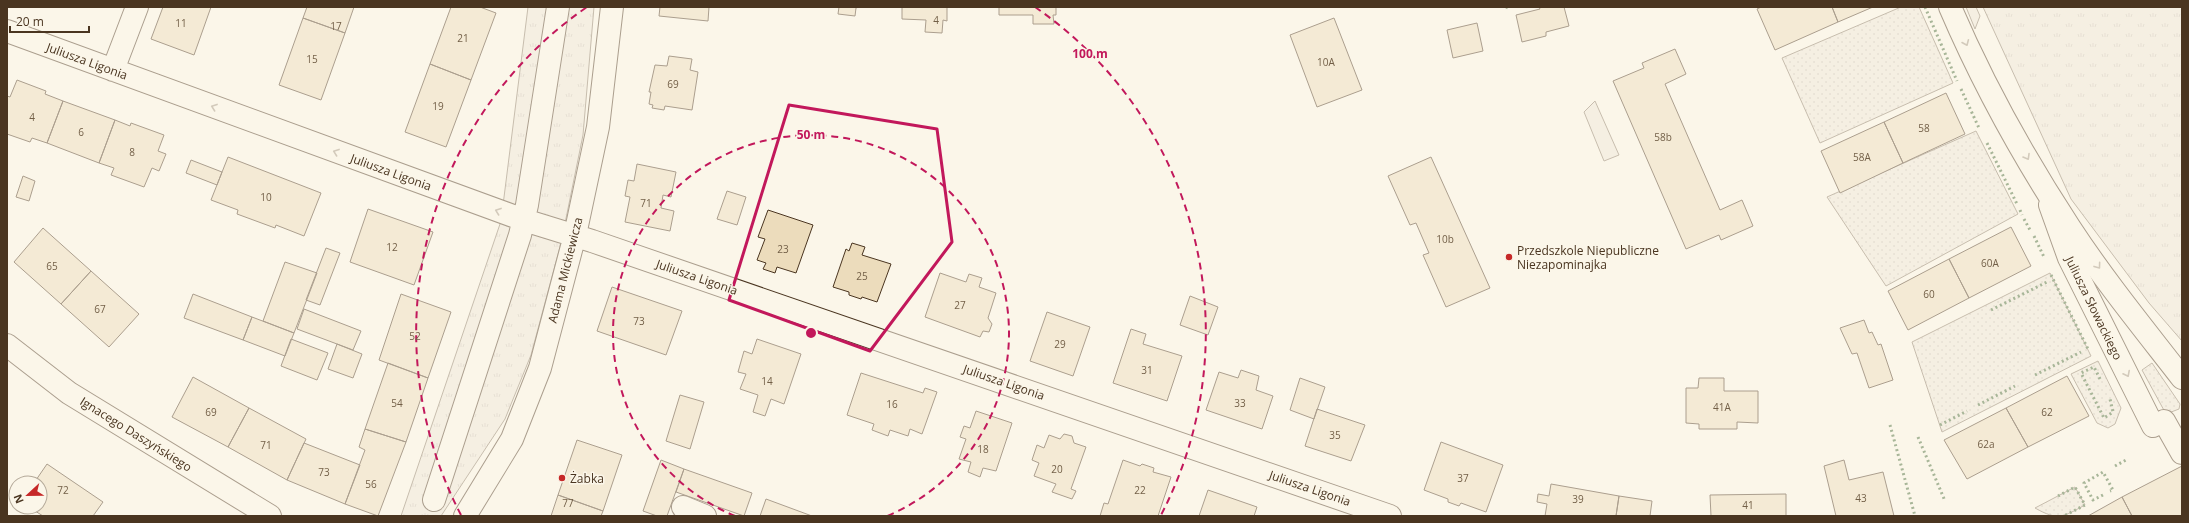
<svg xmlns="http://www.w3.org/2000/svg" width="2189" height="523" font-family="'Open Sans',sans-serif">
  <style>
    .grass { fill: url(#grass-dots); stroke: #887966 }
    .park { fill: url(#park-tufts); stroke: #887966 }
    .parking { fill: #ede7d9; stroke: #887966 }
    .building { fill: #ecdcbc; stroke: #4a3520 }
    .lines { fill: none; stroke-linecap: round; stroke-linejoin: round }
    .minor-casing { stroke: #4a3520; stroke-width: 24 }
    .major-casing { stroke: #4a3520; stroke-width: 24 }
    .minor { stroke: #fbf6e9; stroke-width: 22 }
    .major { stroke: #fbf6e9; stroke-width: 22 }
    .hedge { stroke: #436837; stroke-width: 3; stroke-dasharray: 2 3; stroke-linecap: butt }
    .oneway { stroke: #a29684 }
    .marked { fill: none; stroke: #c2185b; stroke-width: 3; stroke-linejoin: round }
    .ring { fill: none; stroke: #c2185b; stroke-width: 2; stroke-dasharray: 7 5 }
    .poi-dot { fill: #c62828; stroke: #fbf6e9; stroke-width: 1.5 }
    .labels { text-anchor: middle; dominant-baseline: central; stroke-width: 3; stroke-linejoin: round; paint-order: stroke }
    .number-label { font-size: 10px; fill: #725f47 }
    .street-label { font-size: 12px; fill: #4a3520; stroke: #fbf6e9 }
    .poi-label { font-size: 12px; fill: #4a3520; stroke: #fbf6e9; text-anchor: start }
    .centre { fill: #c2185b; stroke: #fbf6e9; stroke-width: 2 }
    .ring-label { font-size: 12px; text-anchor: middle; font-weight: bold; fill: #c2185b; stroke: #fbf6e9; stroke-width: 3; stroke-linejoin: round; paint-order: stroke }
  </style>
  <defs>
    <pattern id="grass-dots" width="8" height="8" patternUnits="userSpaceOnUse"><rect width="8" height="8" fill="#ede6d9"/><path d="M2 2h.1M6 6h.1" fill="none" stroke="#cdc6ba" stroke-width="1.8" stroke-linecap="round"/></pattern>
    <pattern id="park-tufts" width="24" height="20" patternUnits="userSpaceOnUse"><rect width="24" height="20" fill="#ede6d9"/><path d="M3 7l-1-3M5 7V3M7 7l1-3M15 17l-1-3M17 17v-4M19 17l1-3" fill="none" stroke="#cdc6ba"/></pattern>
  </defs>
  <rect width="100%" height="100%" fill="#fbf6e9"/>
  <!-- grass -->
  <path class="grass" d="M1901,7H1919L1953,83L1820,143L1782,58Z
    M1976,131L2018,214L1886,286L1827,197Z
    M2050,273L2091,356L1942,432L1912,342Z
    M2098,361L2121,408L2115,424L2108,428L2097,423L2071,374Z
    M2152,363L2180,404L2179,409L2166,414L2142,370Z
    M2075,487L2085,505C2063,517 2058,521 2035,508Z"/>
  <!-- park -->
  <path class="park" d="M528,7H594L583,135L561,243L531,355L505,419L441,516H401L501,221Z
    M1983,7H2182V341L2149,303L2071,199Z"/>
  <!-- parking -->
  <path class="parking" d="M1966,7H1976L1980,16L1975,29Z
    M1595,101L1619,155L1604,161L1584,112Z"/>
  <!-- building -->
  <path class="building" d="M163,7H211L194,55L151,39Z
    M307,7H354L345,33L303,18Z
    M451,7H480L496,13L471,80L430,64Z
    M660,7H709L708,21L659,16Z
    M835,7H858L856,8L855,16L838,14L839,7Z
    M902,7H947V21L943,20L942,33L925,32L926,20L902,19Z
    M999,7H1056V15H1053L1054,24H1033V15H999Z
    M1539,7H1564L1569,26L1546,32V36L1522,42L1516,15L1540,9Z
    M1761,7H1832L1838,22L1775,50L1757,9Z
    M1832,7H1873L1838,22Z
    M303,18L345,33L321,100L279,85Z
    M1334,18L1362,90L1317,107L1290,35Z
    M1477,23L1483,51L1453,58L1447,30Z
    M1675,49L1686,74L1665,84L1720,210L1742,200L1753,226L1721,240L1719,235L1686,249L1613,81L1644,68L1642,63Z
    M669,56L692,59L690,70L698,72L692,110L665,106L664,110L652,108L653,105L649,104L651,92H649L655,65L667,66Z
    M430,64L471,80L446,147L405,132Z
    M17,80L46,91L45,94L63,101L47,143L32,138L30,142L7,134V96L10,97Z
    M1946,93L1965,134L1903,163L1884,122Z
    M63,101L115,120L99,163L47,143Z
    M115,120L130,126L131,123L164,135L158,151L166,154L159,171L152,168L144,187L111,175L114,168L99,163Z
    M1884,122L1903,163L1840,193L1821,151Z
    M228,157L321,193L304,236L276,225L275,228L237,214L238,210L211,200Z
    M1431,157L1490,288L1446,307L1423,255L1429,253L1416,223L1410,225L1388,176Z
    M191,160L222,172L217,185L186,173Z
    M637,164L676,172L671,197L663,195L661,208L674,211L670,231L625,222L630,197L625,196L628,180L634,181Z
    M23,176L35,181L29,201L16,197Z
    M727,191L746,197L737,225L717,219Z
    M368,209L433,232L414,285L350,262Z
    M768,210L813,225L796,273L777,267L775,273L763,269L766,263L757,260L765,239L758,237Z
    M2011,227L2031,266L1969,298L1949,259Z
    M43,228L91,271L61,304L14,262Z
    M852,243L865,247L862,255L891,264L877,302L862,297L861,299L849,295V292L833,287L846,249L849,251Z
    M326,248L340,253L320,305L306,300Z
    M1949,259L1969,298L1908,330L1888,291Z
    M285,262L317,273L294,333L263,321Z
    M91,271L139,314L109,347L61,304Z
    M940,273L966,282L969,274L982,278L979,287L996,293L988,318L992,324L989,332L983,331L980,337L925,317Z
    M612,287L682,311L666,355L597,331Z
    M193,294L252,317L243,340L184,318Z
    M401,294L451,312L428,378L379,360Z
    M1190,296L1218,307L1208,335L1180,325Z
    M304,309L361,331L353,350L297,329Z
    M1047,312L1090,327L1073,376L1030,361Z
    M252,317L294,333L285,356L243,340Z
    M1864,320L1869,333L1872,332L1878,345L1881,344L1893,380L1869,388L1857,353L1852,354L1840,328Z
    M1131,329L1146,334L1143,344L1182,356L1167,401L1113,383Z
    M291,339L328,353L317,380L281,366Z
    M757,339L801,354L784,404L771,399L765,416L753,412L758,395L740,389L746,374L738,372L744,351L752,354Z
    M337,344L362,354L353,378L328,369Z
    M388,363L428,378L406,442L365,429Z
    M1241,370L1259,376L1256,390L1273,396L1262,429L1206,410L1219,372L1238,378Z
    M861,373L923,393L925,388L937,392L922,434L910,429L908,436L890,430L888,436L872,430L874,424L847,415Z
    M2067,376L2089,416L2028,447L2006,408Z
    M193,377L249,408L228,447L172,417Z
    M1300,378L1325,387L1314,419L1290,410Z
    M1699,378H1724V391H1758V423L1737,422V429H1699V424L1686,423V388H1698Z
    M680,395L704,402L690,449L666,441Z
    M249,408L306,439L287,480L228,447Z
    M2006,408L2028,447L1967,479L1944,440Z
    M1317,409L1365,425L1351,461L1305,446Z
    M976,411L1012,423L996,471L983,468L980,477L968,472L971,462L959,459L966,439L960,437L964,426L970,428Z
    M365,429L406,442L378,516L345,504L365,450L359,447Z
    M1064,434L1072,436L1074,443L1086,447L1071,489L1076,491L1072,499L1052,492L1056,484L1034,476L1039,463L1032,460L1037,445L1044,448L1049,435L1060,439Z
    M577,440L622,455L603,511L558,495Z
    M1441,442L1503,465L1486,512L1461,503L1459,506L1448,502V499L1424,490Z
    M304,443L360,465L345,504L287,480Z
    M661,460L684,469L667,516H657L643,511Z
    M1123,460L1140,466L1142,464L1154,468L1153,472L1171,477L1158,516H1100L1104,503L1108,504Z
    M1844,460L1849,480L1883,472L1894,516H1836L1824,466Z
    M47,464L103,502L93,516H43L32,509V507H40V483H31L34,479L36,480Z
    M2182,466V516H2132L2122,497Z
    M684,469L752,493L744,516L676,492Z
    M1551,484L1619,496L1616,516H1545L1547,504L1537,502L1538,494L1549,496Z
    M1208,490L1257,507L1254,516H1199Z
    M1786,494V516H1711L1710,495Z
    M558,495L603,511L601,516H551Z
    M1619,496L1652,501L1650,516H1616Z
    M2122,497L2132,516H2088Z
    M766,499L812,516H760Z"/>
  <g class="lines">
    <!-- minor casing -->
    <g class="minor-casing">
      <path id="minor" d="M7,31L524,220L592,241L1390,516
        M113,70L137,7
        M2050,205L2069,258L2153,426
        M7,345L69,393L270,516
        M2164,421L2182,453
        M434,500L520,235L527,205L558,7
        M683,507L705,516
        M465,516L512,439L540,368L575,235L598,127L612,7"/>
    </g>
    <!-- major casing -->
    <g class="major-casing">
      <path id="major" d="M1950,7C1983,84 2024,158 2070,228C2104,280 2144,329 2182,378"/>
    </g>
    <!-- minor -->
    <use href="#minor" class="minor"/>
    <!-- major -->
    <use href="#major" class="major"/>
    <!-- hedge -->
    <path class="hedge" d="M1506,7L1510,9
      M1925,7L1957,81
      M1961,89L1979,128
      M1987,143L2017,204
      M2020,210L2022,215
      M2024,219L2030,230
      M2034,236L2044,257
      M2051,275L2088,349
      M1991,310L2047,282
      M2035,375L2081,352
      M2100,379L2094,367L2081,373L2104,418L2113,412L2110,399
      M1978,405L2015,386
      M1890,425L1915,516
      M1940,425L1967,411
      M1918,437L1945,501
      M2115,466L2126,460
      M2103,495L2093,500L2084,483L2103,472L2113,490L2110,491
      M2058,496L2075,487L2085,505L2064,516"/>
  </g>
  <!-- one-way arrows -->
  <defs><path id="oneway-chevron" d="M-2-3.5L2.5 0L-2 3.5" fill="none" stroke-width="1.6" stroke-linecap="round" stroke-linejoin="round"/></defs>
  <g class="oneway">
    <use href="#oneway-chevron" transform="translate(1966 43) rotate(67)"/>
    <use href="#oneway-chevron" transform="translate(214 107) rotate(-160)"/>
    <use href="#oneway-chevron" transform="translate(336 152) rotate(-160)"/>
    <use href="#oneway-chevron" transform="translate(2027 157) rotate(60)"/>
    <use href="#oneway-chevron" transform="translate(498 211) rotate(-160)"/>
    <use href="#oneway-chevron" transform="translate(2098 266) rotate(54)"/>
    <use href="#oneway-chevron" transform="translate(2127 374) rotate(63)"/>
  </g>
  <!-- marked area -->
  <path d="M0 0H2189V523H0ZM789,105L937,129L952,242L870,351L729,300Z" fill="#fbf6e9" fill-opacity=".55" fill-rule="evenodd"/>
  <path class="marked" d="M789,105L937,129L952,242L870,351L729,300Z"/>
  <!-- distance rings -->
  <g class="ring">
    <path d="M735 516A198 198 0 1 1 887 516"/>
    <path d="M461 515A395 395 0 0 1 587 7M1035 7A395 395 0 0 1 1161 515"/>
  </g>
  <!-- markers -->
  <g class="poi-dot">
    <circle cx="1509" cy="257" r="4"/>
    <circle cx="562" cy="478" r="4"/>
  </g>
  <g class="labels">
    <!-- number labels -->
    <g class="number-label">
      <text x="936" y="20">4</text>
      <text x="181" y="23">11</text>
      <text x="336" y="26">17</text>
      <text x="463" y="38">21</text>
      <text x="312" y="59">15</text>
      <text x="1326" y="62">10A</text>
      <text x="673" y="84">69</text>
      <text x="438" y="106">19</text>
      <text x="32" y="117">4</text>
      <text x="1924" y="128">58</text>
      <text x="81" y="132">6</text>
      <text x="1663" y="137">58b</text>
      <text x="132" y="152">8</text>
      <text x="1862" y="157">58A</text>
      <text x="266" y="197">10</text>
      <text x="646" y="203">71</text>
      <text x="1445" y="239">10b</text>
      <text x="392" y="247">12</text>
      <text x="783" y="249">23</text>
      <text x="1990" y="263">60A</text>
      <text x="52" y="266">65</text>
      <text x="862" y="276">25</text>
      <text x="1929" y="294">60</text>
      <text x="960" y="305">27</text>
      <text x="100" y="309">67</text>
      <text x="639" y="321">73</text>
      <text x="415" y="336">52</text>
      <text x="1060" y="344">29</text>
      <text x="1147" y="370">31</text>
      <text x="767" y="381">14</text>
      <text x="397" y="403">54</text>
      <text x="1240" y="403">33</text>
      <text x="892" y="404">16</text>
      <text x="1722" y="407">41A</text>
      <text x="211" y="412">69</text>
      <text x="2047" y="412">62</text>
      <text x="1335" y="435">35</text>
      <text x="1986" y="444">62a</text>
      <text x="266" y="445">71</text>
      <text x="983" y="449">18</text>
      <text x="1057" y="469">20</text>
      <text x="324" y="472">73</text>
      <text x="1463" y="478">37</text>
      <text x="371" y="484">56</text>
      <text x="63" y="490">72</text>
      <text x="1140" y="490">22</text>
      <text x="1861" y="498">43</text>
      <text x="1578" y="499">39</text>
      <text x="568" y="503">77</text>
      <text x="1748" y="505">41</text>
    </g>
    <!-- street labels -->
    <g class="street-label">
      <text transform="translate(87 61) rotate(20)">Juliusza Ligonia</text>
      <text transform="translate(391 172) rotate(20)">Juliusza Ligonia</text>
      <text transform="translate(565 270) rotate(-76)">Adama Mickiewicza</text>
      <text transform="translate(697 277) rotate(19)">Juliusza Ligonia</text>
      <text transform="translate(2094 308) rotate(64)">Juliusza Słowackiego</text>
      <text transform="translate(1004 382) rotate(19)">Juliusza Ligonia</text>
      <text transform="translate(136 434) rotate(32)">Ignacego Daszyńskiego</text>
      <text transform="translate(1310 488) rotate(19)">Juliusza Ligonia</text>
    </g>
    <!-- poi labels -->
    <g class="poi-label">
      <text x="1517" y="250">Przedszkole Niepubliczne<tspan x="1517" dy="14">Niezapominajka</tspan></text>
      <text x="570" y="478">Żabka</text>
    </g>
  </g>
  <circle cx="811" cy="333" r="6" class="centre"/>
  <g class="ring-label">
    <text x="1090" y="58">100 m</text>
    <text x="811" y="139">50 m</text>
  </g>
  <!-- border -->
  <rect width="2189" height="523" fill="none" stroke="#4a3520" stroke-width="16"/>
  <!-- north arrow -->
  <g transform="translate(28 495) rotate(248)"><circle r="19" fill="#fbf6e9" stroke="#b4a999"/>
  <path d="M0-3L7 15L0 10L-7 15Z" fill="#c62828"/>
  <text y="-6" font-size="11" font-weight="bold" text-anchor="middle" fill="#4a3520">N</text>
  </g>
  <!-- scale -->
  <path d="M10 26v6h79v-6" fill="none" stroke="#4a3520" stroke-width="2"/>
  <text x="16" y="26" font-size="12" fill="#4a3520" stroke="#fbf6e9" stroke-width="3" paint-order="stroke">20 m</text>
</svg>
